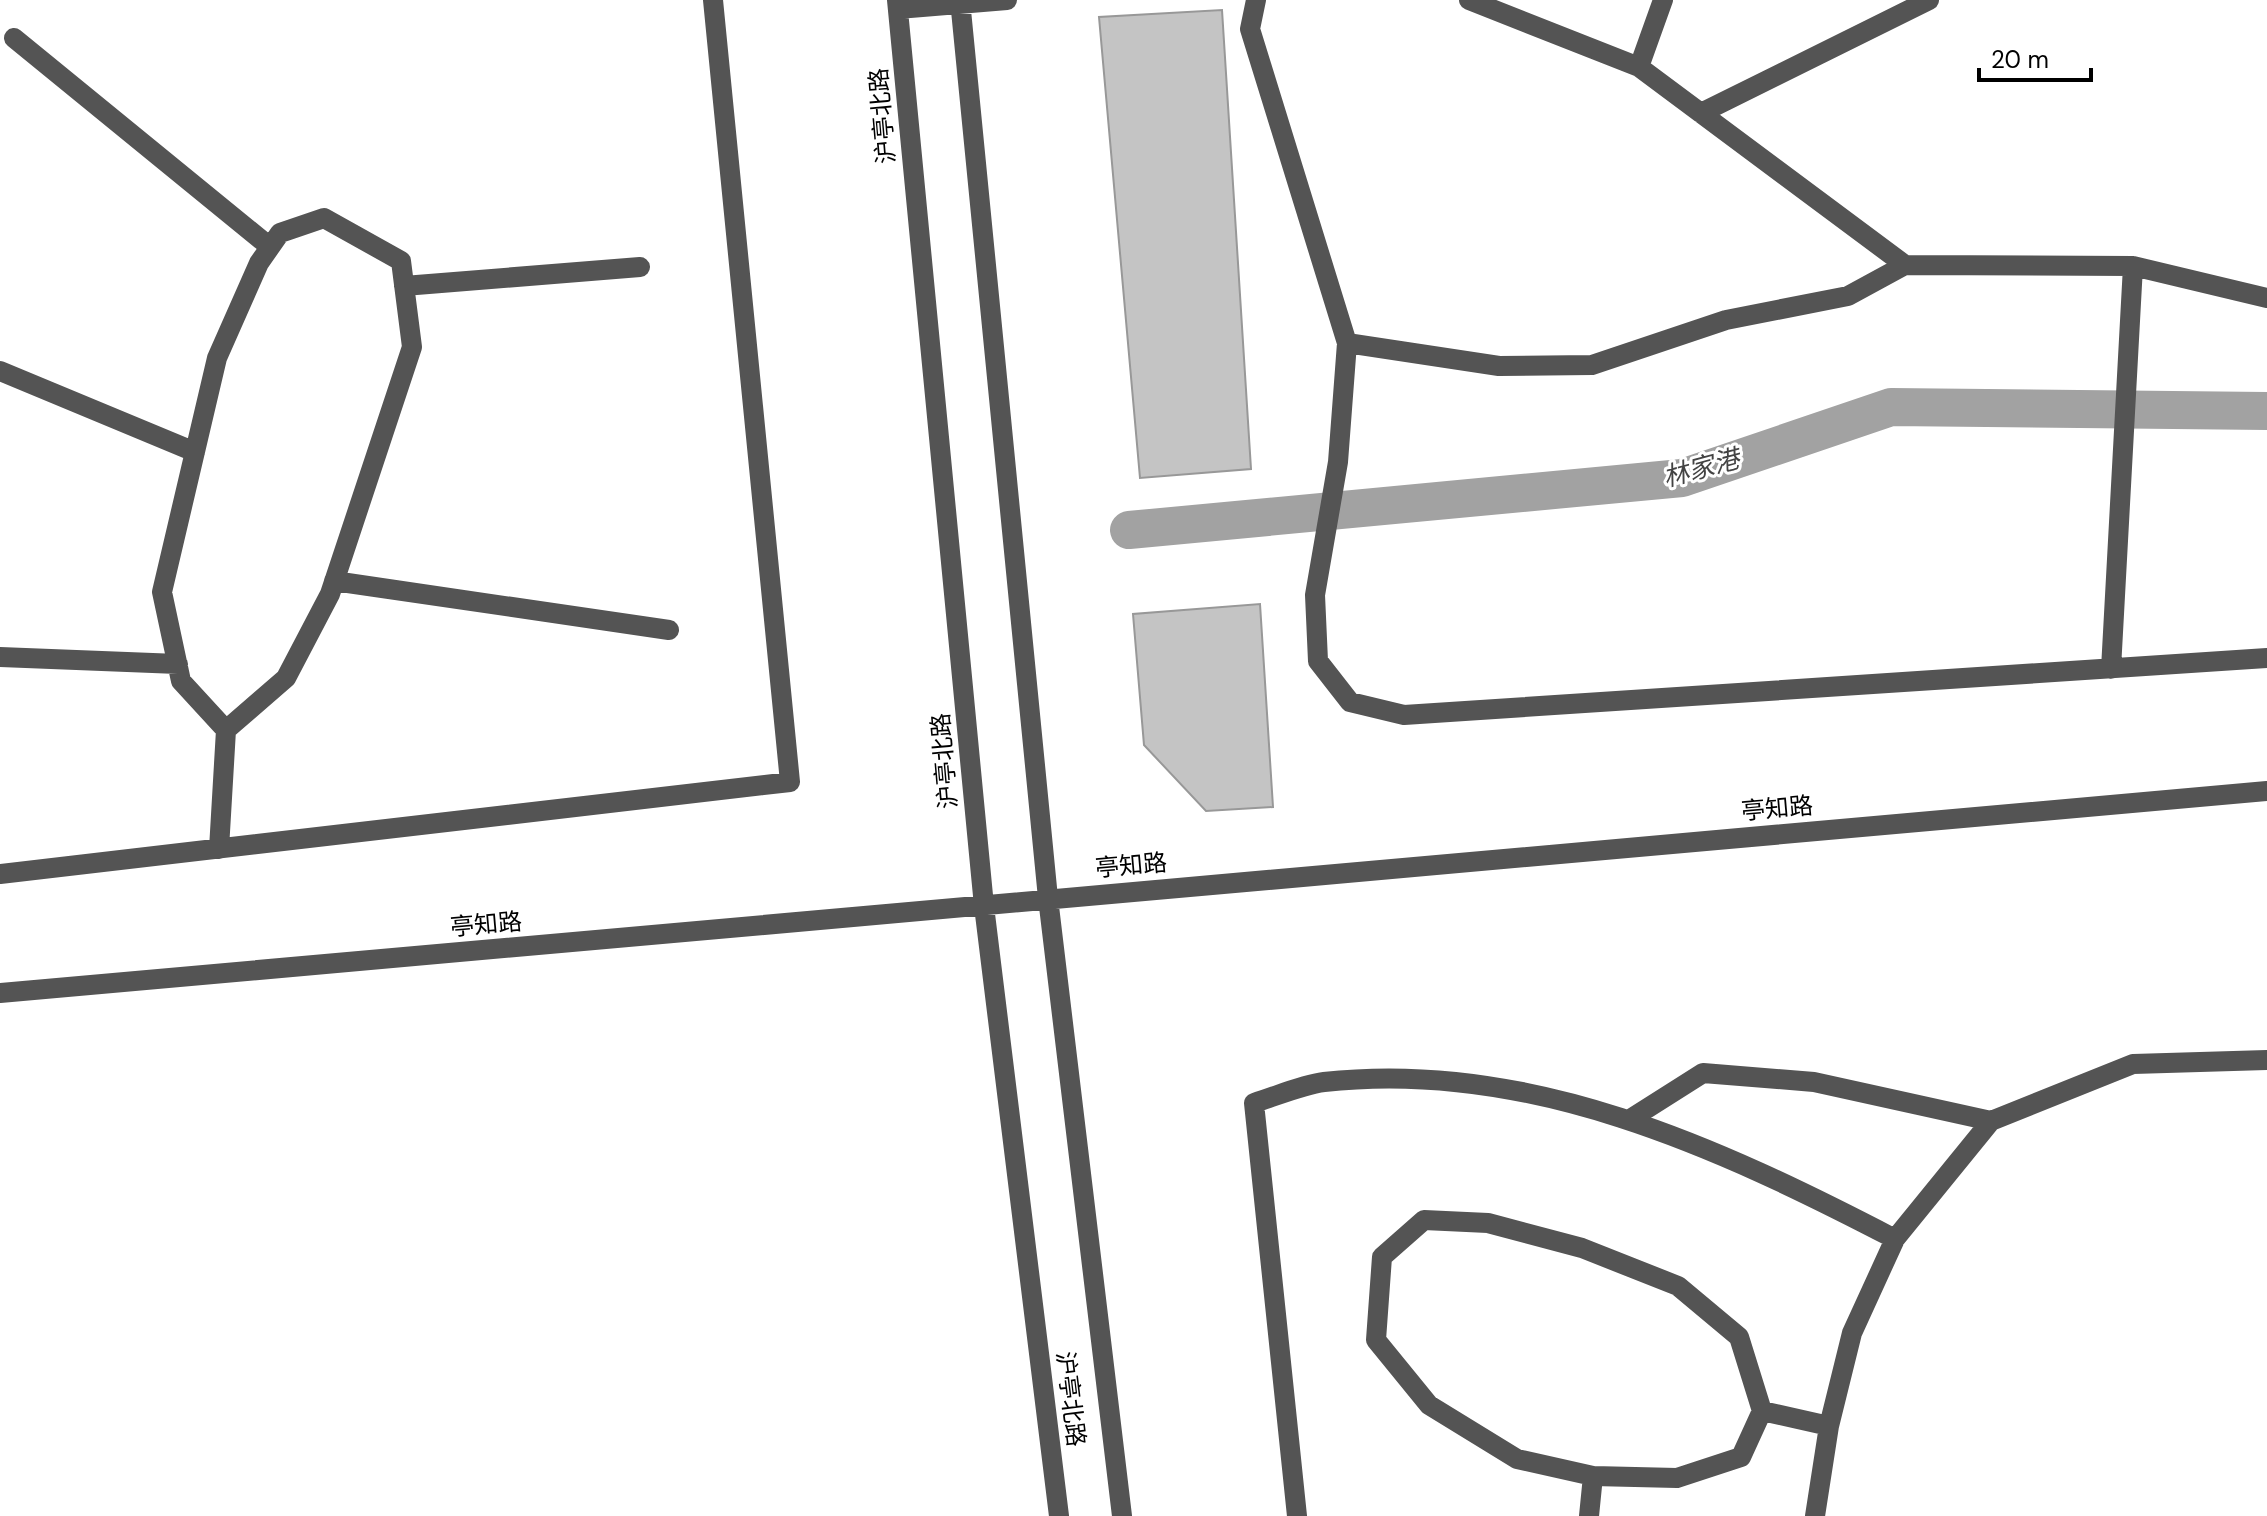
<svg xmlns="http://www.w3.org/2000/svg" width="2267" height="1516" font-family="'DM Sans','Noto Sans SC',sans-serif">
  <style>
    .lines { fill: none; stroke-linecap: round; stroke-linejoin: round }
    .canal { stroke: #a2a2a2; stroke-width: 38 }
    .building { fill: #c4c4c4; stroke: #989898; stroke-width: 2 }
    .minor { stroke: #545454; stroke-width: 20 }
    .labels { text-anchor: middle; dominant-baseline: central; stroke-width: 6; stroke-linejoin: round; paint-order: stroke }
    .street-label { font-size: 24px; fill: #000; stroke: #fff }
    .water-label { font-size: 26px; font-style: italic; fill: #434343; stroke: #fff }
  </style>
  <rect width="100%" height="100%" fill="#fff"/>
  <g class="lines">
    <!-- canal -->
    <path class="canal" d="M1129,530L1682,478L1891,407L2267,411"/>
  </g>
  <!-- building -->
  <path class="building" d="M1222,10L1251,469L1140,478L1099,17Z
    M1260,604L1273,807L1206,811L1144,745L1133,614Z"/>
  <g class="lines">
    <!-- minor -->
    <path class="minor" d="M897,0L984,906L1059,1516
      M960,0L1048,898L1122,1516
      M1256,0L1250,29L1347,343L1338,462L1315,595L1318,661L1350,702L1404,715L2267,658
      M1469,0L1639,67L1905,265
      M898,9L1007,0
      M14,38L270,247
      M1639,67L1663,0
      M1701,113L1929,0
      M404,286L640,267
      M1347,343L1499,366L1592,365L1726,320L1848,296L1905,265L2133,266L2267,298
      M0,371L195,452
      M334,581L669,630
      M0,657L178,664
      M2111,669L2133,266
      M219,849L226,730L181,681L162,592L217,358L259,263L280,233L324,218L401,261L412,347L330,594L286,678L226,730
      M0,874L790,782L713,0
      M0,993L2267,791
      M1632,1118L1703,1073L1814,1082L1991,1121
      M1762,1411L1739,1337L1678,1286L1582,1248L1488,1223L1424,1220L1382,1257L1376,1340L1429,1405L1517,1459L1593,1476L1677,1478L1741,1457L1762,1411L1829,1426
      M1297,1516L1254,1103C1277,1096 1301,1085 1324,1082C1528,1059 1720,1148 1895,1239
      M1589,1516L1593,1476
      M1815,1516L1829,1426L1852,1333L1895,1239L1991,1121L2133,1064L2267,1060"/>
  </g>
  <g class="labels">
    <!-- street labels -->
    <g class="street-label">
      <text transform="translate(882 116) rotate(-95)">沪亭北路</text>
      <text transform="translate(944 761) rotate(-95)">沪亭北路</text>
      <text transform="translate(1777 808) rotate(-5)">亭知路</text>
      <text transform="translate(1131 865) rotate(-5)">亭知路</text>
      <text transform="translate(486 924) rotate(-5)">亭知路</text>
      <text transform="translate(1071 1399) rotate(83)">沪亭北路</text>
    </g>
    <!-- water labels -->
    <g class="water-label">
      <text transform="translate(1701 468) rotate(-15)">林家港</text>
    </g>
  </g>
  <!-- scale -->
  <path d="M1979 68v12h112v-12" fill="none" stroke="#000000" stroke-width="4"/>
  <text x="1991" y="68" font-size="24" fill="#000000" stroke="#ffffff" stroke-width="6" paint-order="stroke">20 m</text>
</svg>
